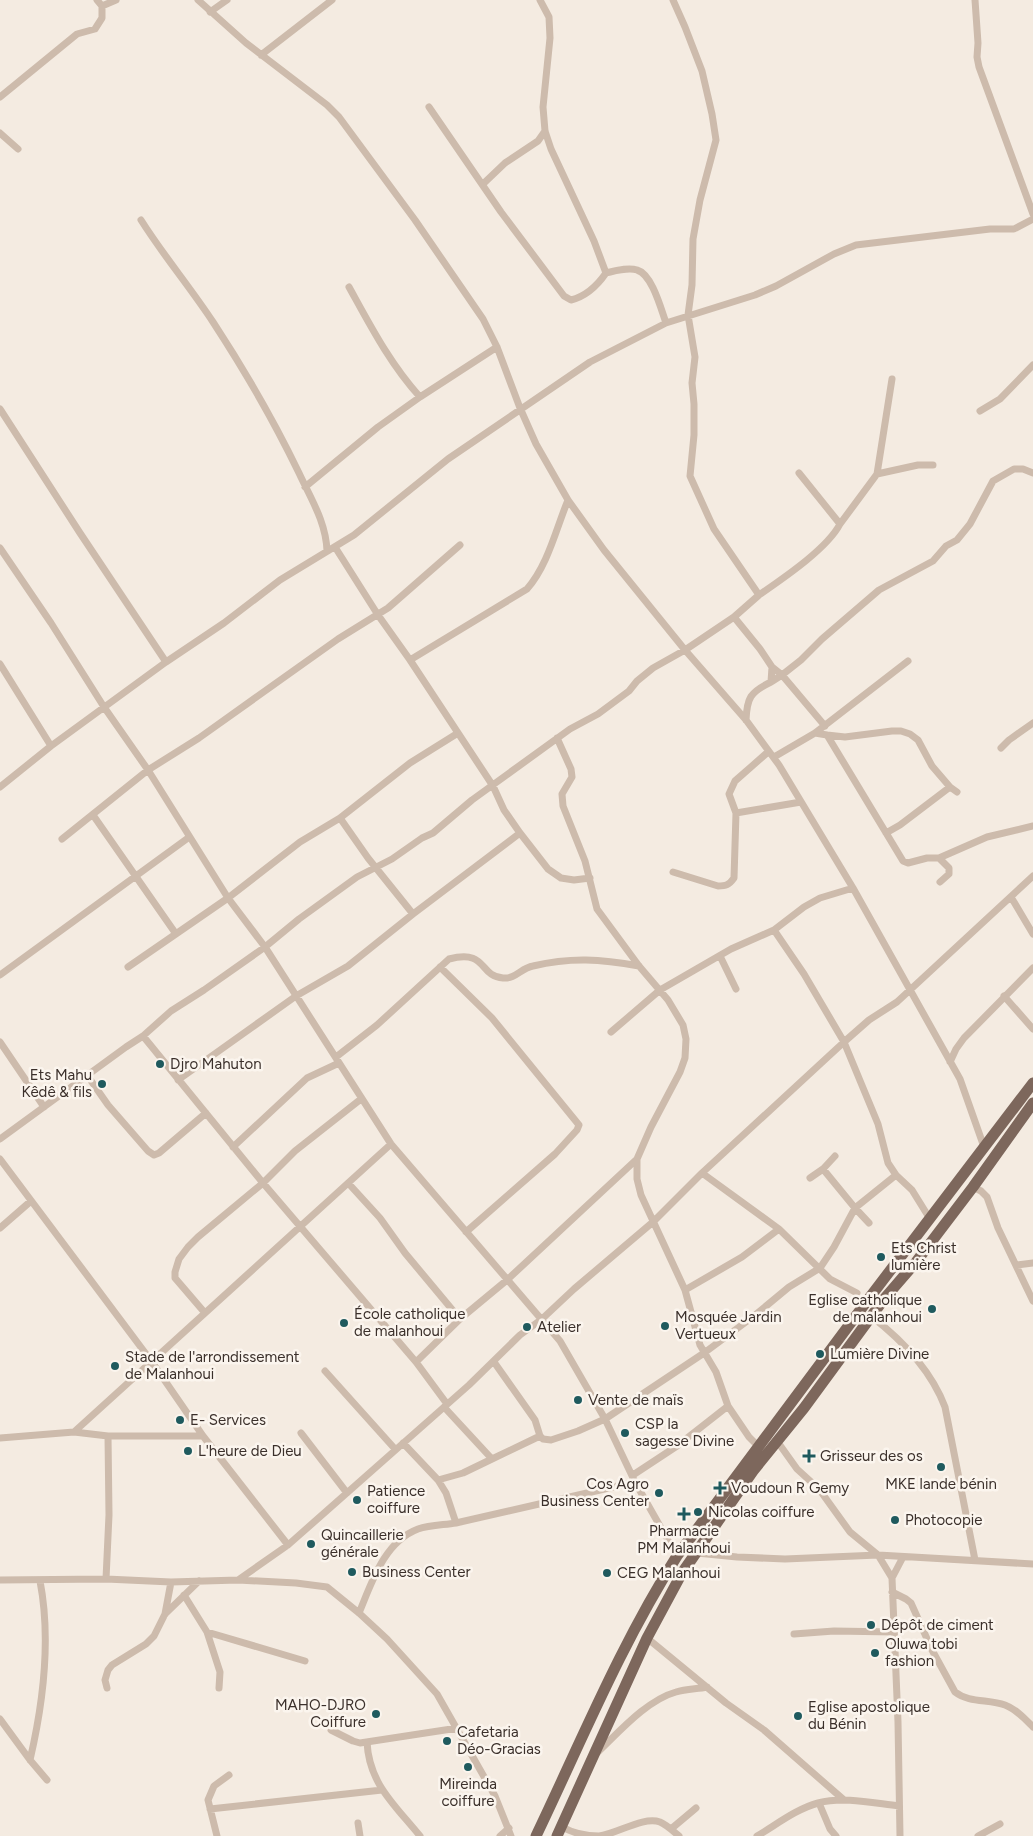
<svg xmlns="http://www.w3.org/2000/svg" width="1033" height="1836" font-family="Figtree,sans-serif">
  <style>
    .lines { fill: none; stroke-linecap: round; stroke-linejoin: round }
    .street { stroke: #cdbbac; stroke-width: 7 }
    .primary { stroke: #7d675c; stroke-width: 11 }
    .poi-dot { fill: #1f5a5e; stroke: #fbf5ee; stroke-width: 2 }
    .labels { text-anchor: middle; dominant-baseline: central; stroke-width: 5; stroke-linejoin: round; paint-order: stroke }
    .poi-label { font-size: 15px; fill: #3b302b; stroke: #fbf5ee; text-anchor: start }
  </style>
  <rect width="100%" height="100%" fill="#f4ebe1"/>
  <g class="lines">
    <!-- street -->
    <path class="street" d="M97,0L102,6
      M198,0L246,43L327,105L339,117L415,220L483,319L497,347L520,408L536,444L568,500L604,550L685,650L746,720L779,765L853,888L960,1079L984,1147
      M540,0L549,17L550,38L543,107L545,131L551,149L594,241L606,273
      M673,0L685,27L702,71L712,114L716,140L700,200L693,239L692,285L688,315L695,357L692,383L694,404V435L690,476L714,529L759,595L734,617L760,649L772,667L771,682C750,692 747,698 746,720
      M975,0L978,43L977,57L979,67L1033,214
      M210,12L227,0
      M261,55L332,0
      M0,97L77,34L95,29L102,18V6L116,0
      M429,107L501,212L564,296L571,300C587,296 597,286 606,273C615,271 628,267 637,270C652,274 661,309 666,323
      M0,133L18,149
      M483,184L505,163L538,141L545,131
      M141,220C163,255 190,287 213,322C245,371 274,421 299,473C311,499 326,522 327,551
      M349,287C370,325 390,364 420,397
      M0,409L80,533L166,662
      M980,411L1000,399L1033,365
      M877,474L918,465H933
      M305,487L378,427L420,397L497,347
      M840,524L877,474L892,379
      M335,547L378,615L410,660L493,786L504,810L520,833L548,869L561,878L574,880L590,878
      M0,548L51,623L104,707L148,770L228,898L265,947L391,1144L560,1341L605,1419L635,1482L677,1556
      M759,595C782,579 827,549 840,524L799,473
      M410,660L527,589C548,565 556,529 568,500
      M0,664L51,746
      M772,667L782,675L801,660L822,639L879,590L933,561L946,546L957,540L970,524L993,481L1014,469H1023L1033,473
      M771,682L782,675L825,726
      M815,733L827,735L903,861L908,863L927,858H939
      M827,735L845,737L892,731H901L910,734L918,740L932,766L950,787
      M557,738L571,769L572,777L562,794L563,806L585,861L597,909L639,966L668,1000L683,1025L686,1039L685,1058L680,1072L651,1127L637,1159V1179L641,1195L685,1290L700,1345L716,1372L728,1406L749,1437L758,1446
      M1001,748L1009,740L1033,723
      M774,757L815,733L908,661
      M0,787L51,746L166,662L224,623L280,580L354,535L448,459L590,362L666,323L755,295L776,286L834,254L856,245L990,229H1014L1033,219
      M736,813L801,802
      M93,815L176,934
      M340,818L368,858L413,914
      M886,833L900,825L950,787L957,792
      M62,839L148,770L199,738L338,639L388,608L460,545
      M673,872L718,886C726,886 729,885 734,878L736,813L729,794L735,781L768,752
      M940,882L949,874V868L939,858L987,837L1033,826
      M1011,897L1033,934
      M774,930L804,974L844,1042L878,1124L888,1163L896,1175
      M720,956L736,989
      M128,967L228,898L300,842L340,818L410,763L458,733
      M440,967L492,1018L579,1125L577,1130L555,1154L466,1232
      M0,975L188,838
      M1004,996L1033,1029
      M611,1032L660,990L731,949L774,930L804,907L820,898L853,888
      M143,1036L263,1183L416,1362L447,1404
      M0,1042L44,1107
      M336,1057L377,1025L449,959C488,949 478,976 503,978C516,979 521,968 533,966C571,957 601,959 639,966
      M950,1062L956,1049L964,1038L1033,968
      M87,1075L108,1105L148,1151L154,1155L159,1153L206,1113
      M178,1080L296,996L348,966L413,914L520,833
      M0,1139L126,1047L143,1036L171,1011L204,990L265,947L299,919L357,877L392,859L422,838L433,833L472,800L570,729L598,714L629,691L637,681L653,668L685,650L734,617
      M233,1147L307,1078L339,1063
      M0,1159L152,1362L203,1436L288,1545
      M823,1169L835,1156
      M702,1173L779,1229L830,1279L857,1293
      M810,1178L823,1169L855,1208L869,1223
      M349,1184L380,1218L405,1253L460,1319
      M973,1187L981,1191L987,1197L998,1228L1033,1301
      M0,1228L31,1201
      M1017,1265L1033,1263
      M685,1290L742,1257L779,1229
      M205,1313L175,1278V1272L179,1259L188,1247L198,1237L263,1183L295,1151L361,1099
      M871,1316C902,1340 931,1370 945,1407L975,1560
      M416,1362L460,1319L507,1280L637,1159
      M494,1362L535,1420L540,1436L543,1439L551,1440L578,1431L605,1419L704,1353L754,1316L789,1287L820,1268L834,1247L855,1208L896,1175L912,1190L930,1219
      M325,1371L395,1449
      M444,1407L492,1459L540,1436
      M74,1432L391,1144
      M301,1433L347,1493
      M0,1438L74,1432L108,1436H203
      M777,1441L797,1469L819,1489L850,1532L878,1555L892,1578
      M403,1443L438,1480L463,1473L492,1459
      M633,1475L677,1446L728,1406
      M438,1480L446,1493L456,1523
      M697,1553L737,1557L785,1559L878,1555L1033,1564
      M106,1579L109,1515L108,1436
      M0,1580L106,1579L171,1582L238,1580L296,1583L327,1587L359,1613L387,1639L437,1694L495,1796L511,1836
      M238,1580L288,1545L469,1385L520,1335L542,1319L574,1289L653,1222L702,1173L844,1042L869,1020L897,1002L1033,876
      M892,1592L906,1599L911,1603L932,1650L955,1692C969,1703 989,1699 1005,1705C1016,1709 1025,1719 1033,1727
      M184,1595L207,1632
      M359,1613C372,1582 384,1542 418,1529C430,1525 444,1525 456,1523L635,1482
      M165,1614L171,1582
      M794,1634L834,1631L894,1632
      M647,1638L726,1703L764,1730L844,1800
      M107,1688L105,1680L108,1670L112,1665L146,1644L154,1636L165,1614L199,1581
      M219,1688L220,1672L207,1632L305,1661
      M0,1719L30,1760L47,1780
      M331,1730L353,1741L360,1743L458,1728
      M367,1742C369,1784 395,1805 420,1836
      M598,1752C619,1732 647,1700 676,1692C686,1689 697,1689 707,1687
      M30,1760C43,1704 51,1638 40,1581
      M819,1803L830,1829L836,1836
      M210,1809L382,1790
      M358,1823L360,1836
      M562,1827C573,1833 586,1836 599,1836C617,1834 643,1816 660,1822C667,1825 673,1831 679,1836
      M671,1829L696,1808
      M217,1836L208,1800L214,1786L229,1775
      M500,1836L509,1828
      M757,1836C776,1825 796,1809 818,1803C844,1796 873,1803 899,1806
      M900,1836L898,1722L892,1578L903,1557
      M978,1836L1000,1824"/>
    <!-- primary -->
    <path class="primary" d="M536,1836C581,1742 621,1644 677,1556L867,1301L1033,1083
      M557,1836L647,1638L682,1573L753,1471L804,1408L884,1299L916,1262L973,1187L1033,1103"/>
  </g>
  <!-- markers -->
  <g class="poi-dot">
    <circle cx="160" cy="1064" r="5"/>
    <circle cx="102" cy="1084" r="5"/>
    <circle cx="881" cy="1257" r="5"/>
    <circle cx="932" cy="1309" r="5"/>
    <circle cx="344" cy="1323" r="5"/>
    <circle cx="665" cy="1326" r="5"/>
    <circle cx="527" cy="1327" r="5"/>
    <circle cx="820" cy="1354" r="5"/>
    <circle cx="115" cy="1366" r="5"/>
    <circle cx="578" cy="1400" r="5"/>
    <circle cx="180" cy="1420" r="5"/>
    <circle cx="625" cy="1433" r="5"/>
    <circle cx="188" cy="1451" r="5"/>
    <path d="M806.5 1448.5h5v5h5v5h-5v5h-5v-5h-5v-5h5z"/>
    <circle cx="941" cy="1467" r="5"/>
    <path d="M717.5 1480.5h5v5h5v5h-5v5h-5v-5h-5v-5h5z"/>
    <circle cx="659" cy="1493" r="5"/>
    <circle cx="357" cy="1500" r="5"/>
    <circle cx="698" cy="1512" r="5"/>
    <path d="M681.5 1506.5h5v5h5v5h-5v5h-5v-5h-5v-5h5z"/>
    <circle cx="895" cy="1520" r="5"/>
    <circle cx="311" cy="1544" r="5"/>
    <circle cx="352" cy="1572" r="5"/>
    <circle cx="607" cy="1573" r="5"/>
    <circle cx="871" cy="1625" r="5"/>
    <circle cx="875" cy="1653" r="5"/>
    <circle cx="376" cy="1714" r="5"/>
    <circle cx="798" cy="1716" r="5"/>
    <circle cx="447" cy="1741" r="5"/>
    <circle cx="468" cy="1767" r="5"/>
  </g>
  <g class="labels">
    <!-- poi labels -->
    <g class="poi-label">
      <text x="170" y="1064">Djro Mahuton</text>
      <text x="92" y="1075" text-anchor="end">Ets Mahu<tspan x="92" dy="17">Kêdê &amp; fils</tspan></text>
      <text x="891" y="1248">Ets Christ<tspan x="891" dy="17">lumière</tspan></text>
      <text x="922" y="1300" text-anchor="end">Eglise catholique<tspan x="922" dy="17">de malanhoui</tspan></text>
      <text x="354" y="1314">École catholique<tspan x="354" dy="17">de malanhoui</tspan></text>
      <text x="675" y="1317">Mosquée Jardin<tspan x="675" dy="17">Vertueux</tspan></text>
      <text x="537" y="1327">Atelier</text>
      <text x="830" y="1354">Lumière Divine</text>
      <text x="125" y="1357">Stade de l'arrondissement<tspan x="125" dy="17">de Malanhoui</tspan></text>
      <text x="588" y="1400">Vente de maïs</text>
      <text x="190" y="1420">E- Services</text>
      <text x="635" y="1424">CSP la<tspan x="635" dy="17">sagesse Divine</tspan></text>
      <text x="198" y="1451">L'heure de Dieu</text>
      <text x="820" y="1456">Grisseur des os</text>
      <text x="649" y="1484" text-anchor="end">Cos Agro<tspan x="649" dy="17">Business Center</tspan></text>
      <text x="941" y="1484" text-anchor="middle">MKE lande bénin</text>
      <text x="731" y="1488">Voudoun R Gemy</text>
      <text x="367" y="1491">Patience<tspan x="367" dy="17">coiffure</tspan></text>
      <text x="708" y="1512">Nicolas coiffure</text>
      <text x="905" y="1520">Photocopie</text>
      <text x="684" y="1531" text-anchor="middle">Pharmacie<tspan x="684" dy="17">PM Malanhoui</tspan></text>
      <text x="321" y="1535">Quincaillerie<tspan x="321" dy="17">générale</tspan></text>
      <text x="362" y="1572">Business Center</text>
      <text x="617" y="1573">CEG Malanhoui</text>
      <text x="881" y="1625">Dépôt de ciment</text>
      <text x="885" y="1644">Oluwa tobi<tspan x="885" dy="17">fashion</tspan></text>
      <text x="366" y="1705" text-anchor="end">MAHO-DJRO<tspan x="366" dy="17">Coiffure</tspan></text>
      <text x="808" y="1707">Eglise apostolique<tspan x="808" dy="17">du Bénin</tspan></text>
      <text x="457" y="1732">Cafetaria<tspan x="457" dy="17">Déo-Gracias</tspan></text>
      <text x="468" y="1784" text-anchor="middle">Mireinda<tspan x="468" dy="17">coiffure</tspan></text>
    </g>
  </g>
</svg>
